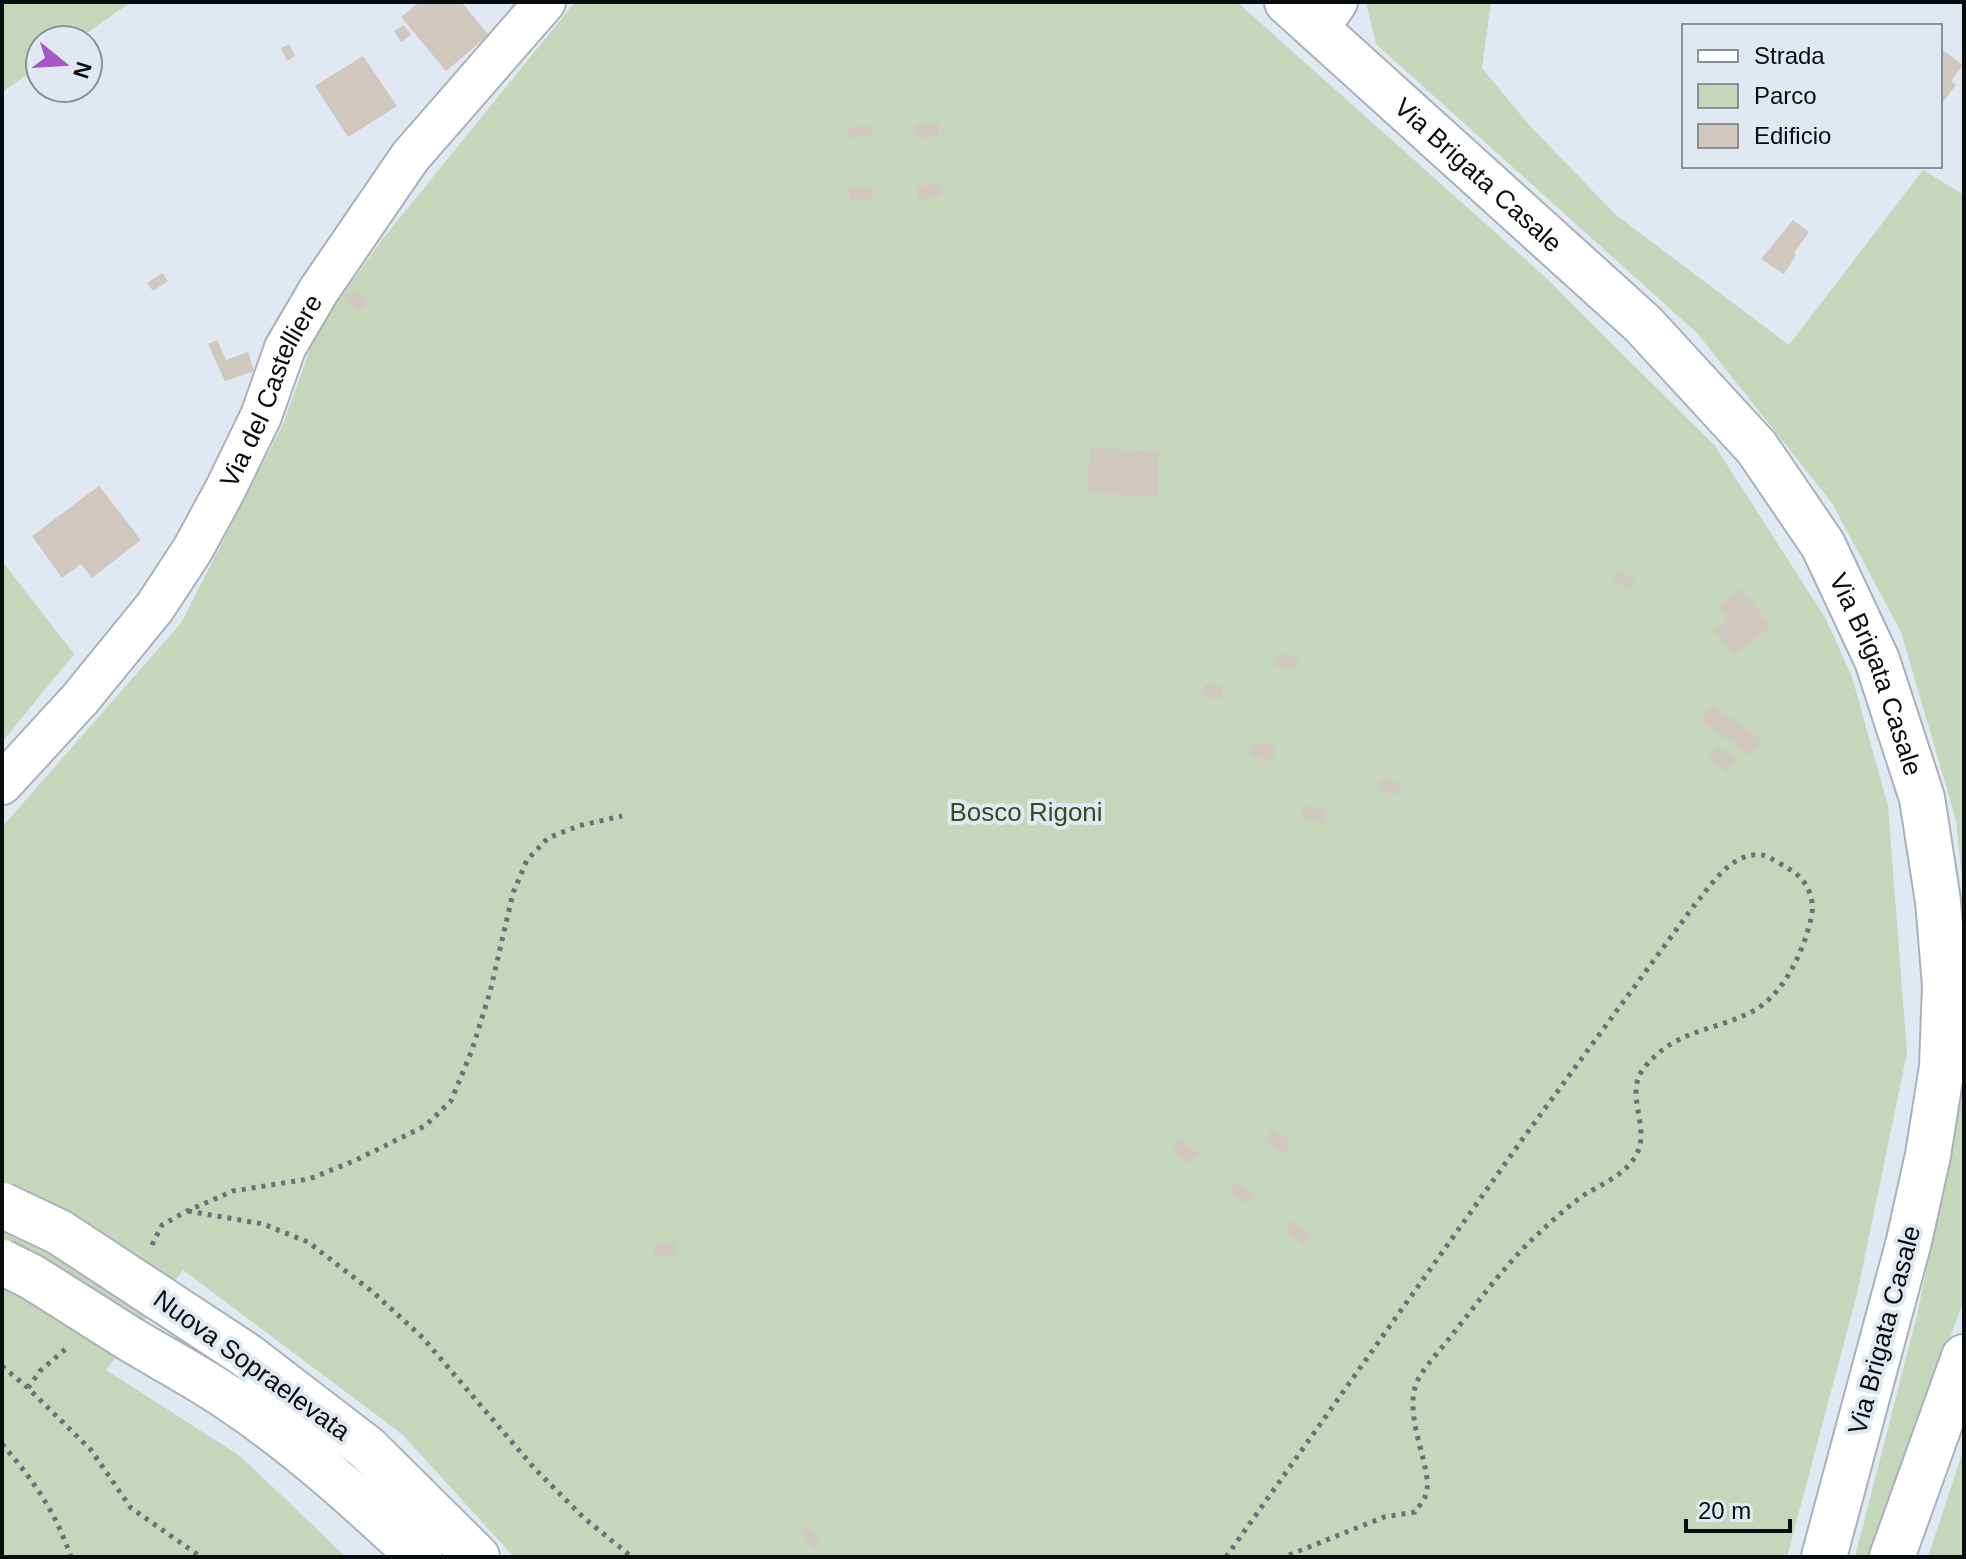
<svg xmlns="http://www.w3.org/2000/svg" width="1966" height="1559" font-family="Arial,sans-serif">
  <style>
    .green { fill: #c5d6bb }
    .building { fill: #d0c7be }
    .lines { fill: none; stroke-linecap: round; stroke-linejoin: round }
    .street-casing { stroke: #aab1ba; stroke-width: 44 }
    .secondary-casing { stroke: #aab1ba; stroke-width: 48 }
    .primary-casing { stroke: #aab1ba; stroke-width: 48 }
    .highway-casing { stroke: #aab1ba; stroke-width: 48 }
    .path { stroke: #6c7177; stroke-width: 5; stroke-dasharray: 4 6; stroke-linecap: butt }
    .street { stroke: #fff; stroke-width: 40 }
    .secondary { stroke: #fff; stroke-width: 44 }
    .primary { stroke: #fff; stroke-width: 44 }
    .highway { stroke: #fff; stroke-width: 44 }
    .highway-bridge-casing { stroke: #aab1ba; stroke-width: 48; stroke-linecap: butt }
    .highway-bridge { stroke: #fff; stroke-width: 44 }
    .labels { text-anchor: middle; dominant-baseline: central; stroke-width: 8; stroke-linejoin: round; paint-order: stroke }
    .street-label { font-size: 26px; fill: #0a0d10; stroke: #e0e8f1 }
    .park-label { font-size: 26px; fill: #344d23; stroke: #e0e8f1 }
  </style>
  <rect width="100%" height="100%" fill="#e0e8f1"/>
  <!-- green -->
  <path class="green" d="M2,2H131L77,40H40V66L2,92Z
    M575,2H1237L1543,275L1715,446L1826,619L1852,677L1888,806L1907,1053L1857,1294L1787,1557H514L402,1434L183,1270L106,1370L240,1456L346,1557H2V827L181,623L284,422L316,332L381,241Z
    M1366,2H1491L1482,68L1530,126L1616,215L1789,345L1923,170L1964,195V898L1956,820L1901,632L1832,503L1697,333L1376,44Z
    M2,561L74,654L2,742Z
    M1964,1085V1299L1871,1557H1855L1917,1315Z
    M1964,1448V1557H1928Z"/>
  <!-- building -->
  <path class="building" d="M420,2H461L489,35L446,71L401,17Z
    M404,25L411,35L401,42L394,31Z
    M289,44L295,56L287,61L281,48Z
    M1940,48L1963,65L1951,81L1956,85L1940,106Z
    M363,56L397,106L348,137L315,86Z
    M939,123V136L916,138L915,125Z
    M871,125L872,135L849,138L848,128Z
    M938,182L941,196L919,200L917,187Z
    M873,187V199L850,200V188Z
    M1793,220L1809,232L1794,253L1796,255L1784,274L1761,259Z
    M162,273L168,281L153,291L147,283Z
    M355,291L367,301L359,312L346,302Z
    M217,340L226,360L248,352L254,371L225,381L208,344Z
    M1090,448L1159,451L1157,497L1087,493Z
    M99,486L141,540L92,578L81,564L62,578L32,536Z
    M1620,570L1635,580L1628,590L1613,580Z
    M1740,588L1771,626L1734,654L1713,631L1729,619L1719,606Z
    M1277,653L1298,656L1295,669L1274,666Z
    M1205,683L1222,685L1221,698L1203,696Z
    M1712,705L1761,739L1750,755L1701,721Z
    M1254,742L1276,746L1272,760L1251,757Z
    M1717,746L1736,760L1727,772L1708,758Z
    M1381,778L1402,783L1399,795L1378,790Z
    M1304,805L1326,810L1323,823L1301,818Z
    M1273,1129L1292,1143L1284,1154L1265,1141Z
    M1179,1139L1198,1153L1190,1164L1172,1150Z
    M1237,1181L1254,1195L1246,1204L1229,1191Z
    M1292,1221L1311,1234L1304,1245L1285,1232Z
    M676,1242V1256L654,1257V1244Z
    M809,1526L821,1543L813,1549L801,1532Z"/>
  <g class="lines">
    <!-- street casing -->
    <g class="street-casing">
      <g id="street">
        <path d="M1318,29L1337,2"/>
        <path id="s1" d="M2,784L80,699L155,607L193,549L225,490L261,416L285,348L319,290L410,157L545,2"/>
      </g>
    </g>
    <!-- secondary casing -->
    <g class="secondary-casing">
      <path id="secondary" d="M1892,1557L1964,1357"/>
    </g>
    <!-- primary casing -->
    <g class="primary-casing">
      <g id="primary">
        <path id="s2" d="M1287,2L1643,324L1757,448L1823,545L1877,660L1922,798L1938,901L1945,985L1942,1067L1928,1155L1909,1241L1824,1557"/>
      </g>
    </g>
    <!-- highway casing -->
    <g class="highway-casing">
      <path id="highway" d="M161,1299L246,1355L367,1448L477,1557
        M130,1339C163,1359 198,1377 230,1399C299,1445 360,1501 420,1557"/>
    </g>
    <!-- path -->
    <path class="path" d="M188,1211L263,1224L308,1242L374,1293L423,1338L535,1469L584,1518L632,1557
      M152,1245L162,1225L187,1211L233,1191L309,1179L354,1161L425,1126L451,1101L472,1050L490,992L513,893L527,860L548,838L578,826L622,816
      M2,1366L28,1388L91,1450L131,1508L201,1557
      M28,1388L40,1371L69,1346
      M2,1444C34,1481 55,1511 71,1557
      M1226,1557L1524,1137L1693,907C1710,887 1731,851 1762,855C1770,857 1781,864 1789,869C1807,879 1816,899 1811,919C1803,952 1785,992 1755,1010C1715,1032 1676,1028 1644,1068C1622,1095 1655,1131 1633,1160C1622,1176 1600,1185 1584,1195C1568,1206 1552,1221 1538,1234C1504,1265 1477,1304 1448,1340C1438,1353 1422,1369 1416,1384C1403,1422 1436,1473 1425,1497C1423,1502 1418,1507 1415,1512L1384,1517L1284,1557"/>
    <!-- street -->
    <use href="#street" class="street"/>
    <!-- secondary -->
    <use href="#secondary" class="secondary"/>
    <!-- primary -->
    <use href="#primary" class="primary"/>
    <!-- highway -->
    <use href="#highway" class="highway"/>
    <!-- highway-bridge casing -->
    <g class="highway-bridge-casing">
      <path id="highway-bridge" d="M2,1205L59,1232L161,1299
        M2,1262L32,1277L130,1339"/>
    </g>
    <!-- highway-bridge -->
    <use href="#highway-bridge" class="highway-bridge"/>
  </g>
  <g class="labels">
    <!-- street labels -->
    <g class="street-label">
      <text stroke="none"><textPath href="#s2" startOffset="258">Via Brigata Casale</textPath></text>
      <text stroke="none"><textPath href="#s1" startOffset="480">Via del Castelliere</textPath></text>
      <text stroke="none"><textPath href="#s2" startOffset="906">Via Brigata Casale</textPath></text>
      <text transform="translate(1884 1330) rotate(-75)">Via Brigata Casale</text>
      <text transform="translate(252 1365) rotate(36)">Nuova Sopraelevata</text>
    </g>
    <!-- park labels -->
    <g class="park-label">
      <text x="1026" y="812">Bosco Rigoni</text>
    </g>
  </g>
  <!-- border -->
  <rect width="1966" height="1559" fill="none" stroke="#0a0d10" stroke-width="8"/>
  <!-- legend -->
  <rect x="1682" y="24" width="260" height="144" fill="#e0e8f1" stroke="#8a9097" stroke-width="2"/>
  <rect x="1698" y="50" width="40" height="12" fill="#ffffff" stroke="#8a9097" stroke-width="2"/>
  <text x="1754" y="64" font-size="24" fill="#0a0d10">Strada</text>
  <rect x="1698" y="84" width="40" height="24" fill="#c5d6bb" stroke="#8a9097" stroke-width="2"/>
  <text x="1754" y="104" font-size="24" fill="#0a0d10">Parco</text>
  <rect x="1698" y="124" width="40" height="24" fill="#d0c7be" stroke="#8a9097" stroke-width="2"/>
  <text x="1754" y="144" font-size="24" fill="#0a0d10">Edificio</text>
  <!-- north arrow -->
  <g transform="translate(64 64) rotate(108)"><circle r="38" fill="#e0e8f1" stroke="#8a9097" stroke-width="2"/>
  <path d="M0-6L14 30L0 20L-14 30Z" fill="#a657c8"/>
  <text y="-12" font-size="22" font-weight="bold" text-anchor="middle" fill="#0a0d10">N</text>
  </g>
  <!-- scale -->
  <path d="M1686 1519v12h104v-12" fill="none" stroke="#0a0d10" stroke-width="4"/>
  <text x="1698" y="1519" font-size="24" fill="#0a0d10" stroke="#e0e8f1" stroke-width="6" paint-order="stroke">20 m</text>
</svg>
